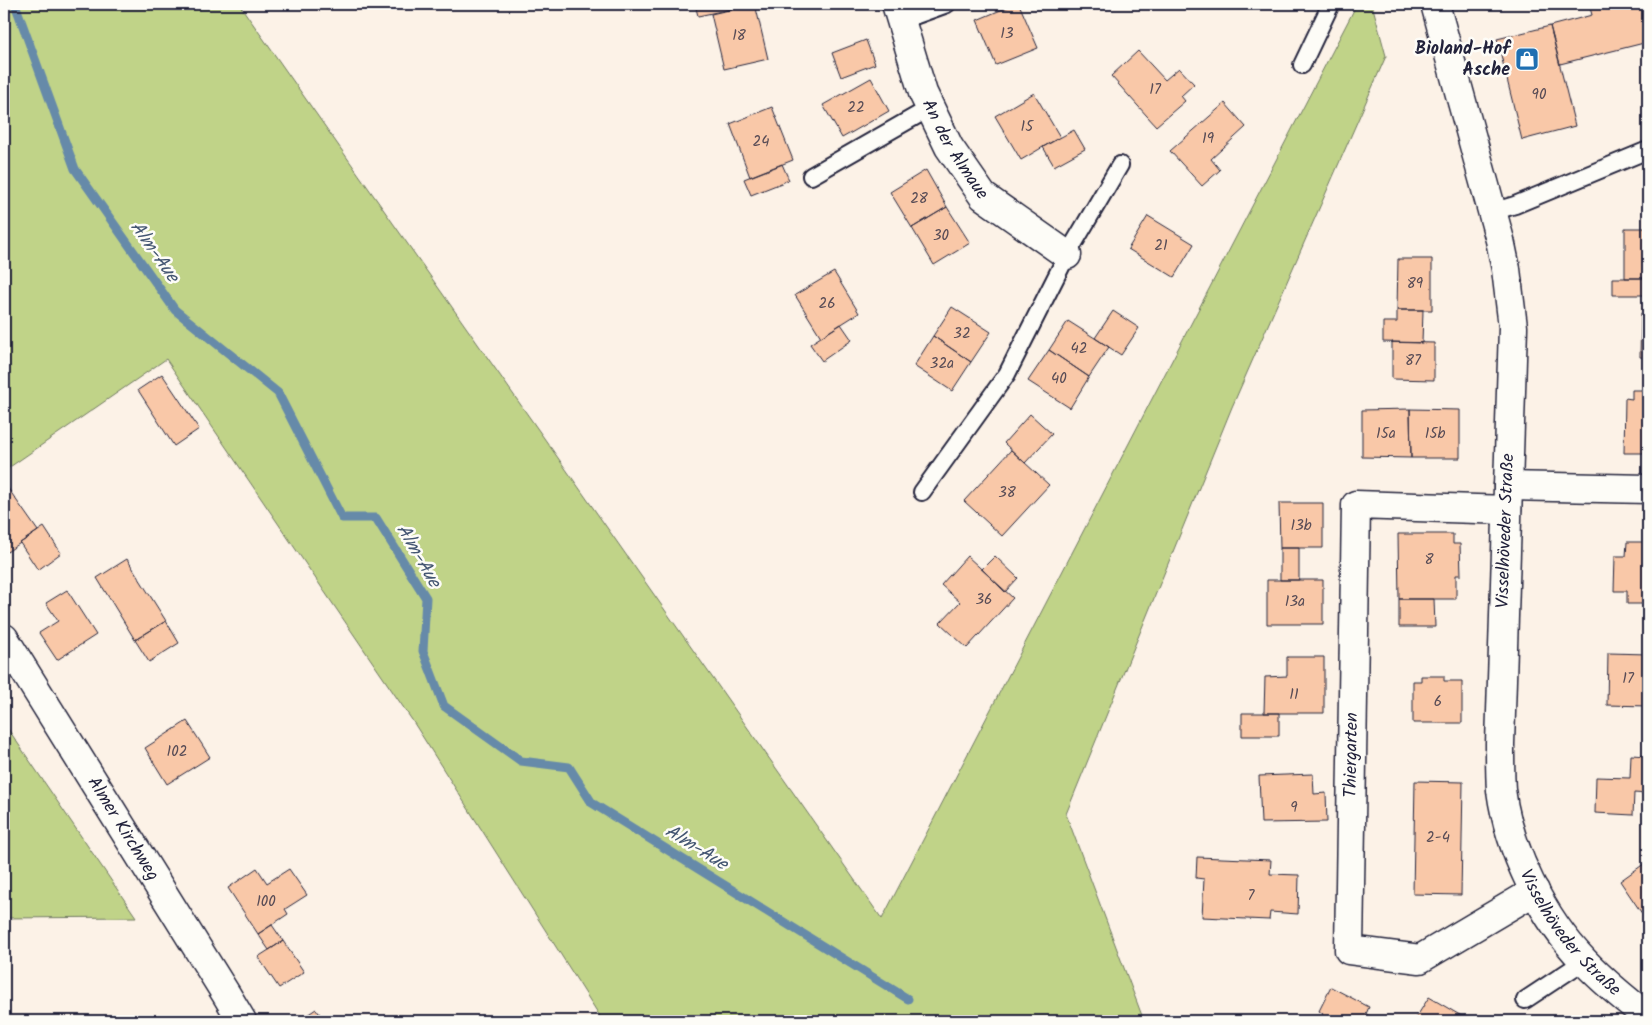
<svg xmlns="http://www.w3.org/2000/svg" width="1652" height="1025" font-family="Kalam,sans-serif">
  <style>
    .green { fill: #c0d388; stroke: #717a62 }
    .lines { fill: none; stroke-linecap: round; stroke-linejoin: round }
    .stream { stroke: #668aa9; stroke-width: 9 }
    .building { fill: #f9c8a8; stroke: #22223b }
    .lane-casing { stroke: #22223b; stroke-width: 20 }
    .street-casing { stroke: #22223b; stroke-width: 31 }
    .secondary-casing { stroke: #22223b; stroke-width: 31 }
    .lane { stroke: #fdfcf7; stroke-width: 16 }
    .street { stroke: #fdfcf7; stroke-width: 28 }
    .secondary { stroke: #fdfcf7; stroke-width: 28 }
    .labels { text-anchor: middle; dominant-baseline: central; stroke-width: 5; stroke-linejoin: round; paint-order: stroke }
    .number-label { font-size: 15px; fill: #584c56 }
    .poi-label { font-size: 18px; font-weight: bold; fill: #22223b; stroke: #fdfcf7; text-anchor: end }
    .street-label { font-size: 18px; fill: #22223b; stroke: #fdfcf7 }
    .water-label { font-size: 19px; font-style: italic; fill: #445672; stroke: #fdfcf7 }
  </style>
  <rect width="100%" height="100%" fill="#fcf2e7"/>
  <filter id="ink" filterUnits="userSpaceOnUse"><feTurbulence type="fractalNoise" baseFrequency=".02" numOctaves="2"/><feDisplacementMap in="SourceGraphic" scale="10" xChannelSelector="R" yChannelSelector="G"/><feConvolveMatrix kernelMatrix="1 2 1 2 8 2 1 2 1" color-interpolation-filters="sRGB"/></filter>
  <g filter="url(#ink)">
    <!-- green -->
    <path class="green" d="M4,4H239L882,919L1357,4H1372L1386,56L1232,407L1066,814L1144,1021H603L412,720L166,359L4,471Z
      M4,723L136,917L4,918Z"/>
    <g class="lines">
      <!-- stream -->
      <path class="stream" d="M15,4L75,169L175,310L278,393L342,518H376L426,598L423,651L444,706L521,761L569,767L592,803L908,999"/>
    </g>
    <!-- building -->
    <path class="building" d="M695,4H739L740,7L698,16Z
      M755,4L768,59L724,69L711,14Z
      M1015,4H1019L1038,48L996,65L977,20Z
      M1589,4H1648V42L1560,64L1550,26L1592,15Z
      M1550,26L1575,126L1522,140L1497,39Z
      M866,40L875,64L841,77L832,53Z
      M1138,51L1165,80L1179,68L1194,84L1181,96L1185,101L1156,126L1111,76Z
      M871,78L889,111L842,138L823,105Z
      M1034,93L1060,137L1021,160L995,116Z
      M1225,103L1246,127L1211,159L1220,170L1202,186L1170,151Z
      M772,107L793,160L750,177L730,124Z
      M1074,130L1085,149L1054,166L1043,147Z
      M782,164L789,180L751,195L744,179Z
      M926,170L947,207L912,228L890,192Z
      M947,207L970,243L934,265L912,228Z
      M1148,216L1194,244L1174,277L1128,249Z
      M1625,228H1648V278H1625Z
      M1398,259H1432V310H1397Z
      M834,272L859,313L821,337L795,295Z
      M1613,278H1648V295H1613Z
      M952,307L991,332L971,362L933,336Z
      M1397,310H1423L1422,343L1383,342V322H1397Z
      M1113,311L1139,328L1121,355L1095,338Z
      M1641,313H1648V358L1640,357Z
      M1068,321L1109,347L1089,377L1049,350Z
      M841,324L852,340L822,361L810,344Z
      M933,336L971,362L952,391L914,366Z
      M1392,342L1434,343V380L1392,379Z
      M1049,350L1089,377L1070,408L1028,381Z
      M162,374L199,429L174,446L138,390Z
      M1632,390H1648V453H1624L1625,398L1632,399Z
      M1410,409L1411,458L1362,457V410Z
      M1410,409L1460,410V458H1411Z
      M1030,414L1052,434L1025,463L1004,443Z
      M1011,450L1049,485L1002,536L964,501Z
      M5,484L38,531L7,552L4,548V485Z
      M1279,503H1323V548H1280Z
      M44,527L61,553L38,570L20,543Z
      M1398,534H1453V544H1460L1461,575H1456V599H1399Z
      M1627,542H1648V604H1627V591H1614L1615,556H1626Z
      M1280,548H1299V580H1280Z
      M967,556L1013,598L967,648L940,623L960,602L941,585Z
      M995,556L1018,578L1005,592L982,569Z
      M127,559L166,621L135,640L97,578Z
      M1267,580H1323V624H1267Z
      M67,590L96,635L57,660L39,633L58,621L46,603Z
      M1399,599H1434L1435,627H1399Z
      M166,621L179,643L149,662L135,640Z
      M1608,653L1648,654V706L1607,705Z
      M1287,657H1324V713H1264L1265,677L1287,676Z
      M1421,676H1444V681H1462V723H1413V681H1421Z
      M1242,713H1279V736H1242Z
      M187,721L210,757L167,784L145,748Z
      M1631,755L1648,756V794L1634,793L1633,815L1595,813L1596,777L1630,778Z
      M1313,774L1314,794L1326,793L1327,822L1261,823L1259,776Z
      M1415,781L1463,782L1461,895L1413,894Z
      M1197,857L1271,860L1270,874L1299,875L1298,914L1270,912L1269,920L1202,917L1204,879L1196,878Z
      M1648,861V921H1647L1620,881Z
      M257,868L267,883L289,869L307,895L285,909L288,914L258,934L228,888Z
      M272,925L283,941L269,950L258,934Z
      M283,941L304,972L279,988L258,957Z
      M1331,987L1369,1007L1366,1014L1379,1021H1319L1323,1014L1319,1011Z
      M1429,997L1470,1021H1414Z
      M316,1009L325,1021H298Z"/>
    <g class="lines">
      <!-- lane casing -->
      <g class="lane-casing">
        <path id="lane" d="M900,21L947,4
          M1302,65L1331,4
          M811,176L930,108
          M1492,212L1515,205L1648,150
          M922,492L1007,374L1067,255L1120,165
          M1525,1000L1584,961"/>
      </g>
      <!-- street casing -->
      <g class="street-casing">
        <g id="street">
          <path id="s1" d="M896,4L923,93L949,147L983,196L1067,255"/>
          <path d="M1508,486L1648,489"/>
          <path d="M1507,510L1356,505L1349,950L1420,959L1535,891"/>
          <path id="s2" d="M4,638L226,994L242,1021"/>
        </g>
      </g>
      <!-- secondary casing -->
      <g class="secondary-casing">
        <g id="secondary">
          <path id="s3" d="M1435,4L1500,240L1506,269L1513,327L1500,744C1500,759 1500,775 1501,790C1509,850 1542,918 1585,962C1604,982 1626,1000 1648,1017"/>
        </g>
      </g>
      <!-- lane -->
      <use href="#lane" class="lane"/>
      <!-- street -->
      <use href="#street" class="street"/>
      <!-- secondary -->
      <use href="#secondary" class="secondary"/>
    </g>
  </g>
  <!-- icons -->
  <defs>
    <g id="shop-square" transform="scale(1.25)"><rect x="-9" y="-9" width="18" height="18" rx="4" fill="#1f6fb2" stroke="#fdfcf7"/><path d="M-5-2.5h2.3a2.7 3.5 0 0 1 5.4 0H5L5.5 6h-11ZM-1.5-2.5h3a1.5 2.3 0 0 0-3 0Z" fill="#fff"/></g>
  </defs>
  <g fill-rule="evenodd">
    <use href="#shop-square" x="1527" y="59"/>
  </g>
  <g class="labels">
    <!-- number labels -->
    <g class="number-label">
      <text x="1007" y="34">13</text>
      <text x="739" y="36">18</text>
      <text x="1155" y="90">17</text>
      <text x="1539" y="95">90</text>
      <text x="856" y="108">22</text>
      <text x="1027" y="127">15</text>
      <text x="1208" y="139">19</text>
      <text x="761" y="142">24</text>
      <text x="919" y="199">28</text>
      <text x="941" y="236">30</text>
      <text x="1161" y="246">21</text>
      <text x="1415" y="284">89</text>
      <text x="827" y="304">26</text>
      <text x="962" y="334">32</text>
      <text x="1079" y="349">42</text>
      <text x="1413" y="361">87</text>
      <text x="942" y="364">32a</text>
      <text x="1059" y="379">40</text>
      <text x="1386" y="434">15a</text>
      <text x="1435" y="434">15b</text>
      <text x="1007" y="493">38</text>
      <text x="1301" y="526">13b</text>
      <text x="1429" y="560">8</text>
      <text x="984" y="600">36</text>
      <text x="1295" y="602">13a</text>
      <text x="1628" y="679">17</text>
      <text x="1294" y="695">11</text>
      <text x="1438" y="702">6</text>
      <text x="177" y="752">102</text>
      <text x="1294" y="808">9</text>
      <text x="1438" y="838">2-4</text>
      <text x="1251" y="896">7</text>
      <text x="266" y="902">100</text>
    </g>
    <!-- poi labels -->
    <g class="poi-label">
      <text x="1510" y="49">Bioland-Hof<tspan x="1510" dy="21">Asche</tspan></text>
    </g>
    <!-- street labels -->
    <g class="street-label">
      <text stroke="none"><textPath href="#s1" startOffset="158">An der Almaue</textPath></text>
      <text transform="translate(1506 531) rotate(-88)">Visselhöveder Straße</text>
      <text transform="translate(1352 755) rotate(-89)">Thiergarten</text>
      <text stroke="none"><textPath href="#s2" startOffset="225">Almer Kirchweg</textPath></text>
      <text stroke="none"><textPath href="#s3" startOffset="958">Visselhöveder Straße</textPath></text>
    </g>
    <!-- water labels -->
    <g class="water-label">
      <text transform="translate(154 252) rotate(55)">Alm-Aue</text>
      <text transform="translate(418 556) rotate(60)">Alm-Aue</text>
      <text transform="translate(696 848) rotate(32)">Alm-Aue</text>
    </g>
  </g>
  <!-- margin -->
  <rect width="1652" height="1025" fill="none" stroke="#fdfcf7" stroke-width="20"/>
  <rect x="10" y="10" width="1632" height="1005" fill="none" stroke="#22223b" stroke-width="2" filter="url(#ink)"/>
</svg>
